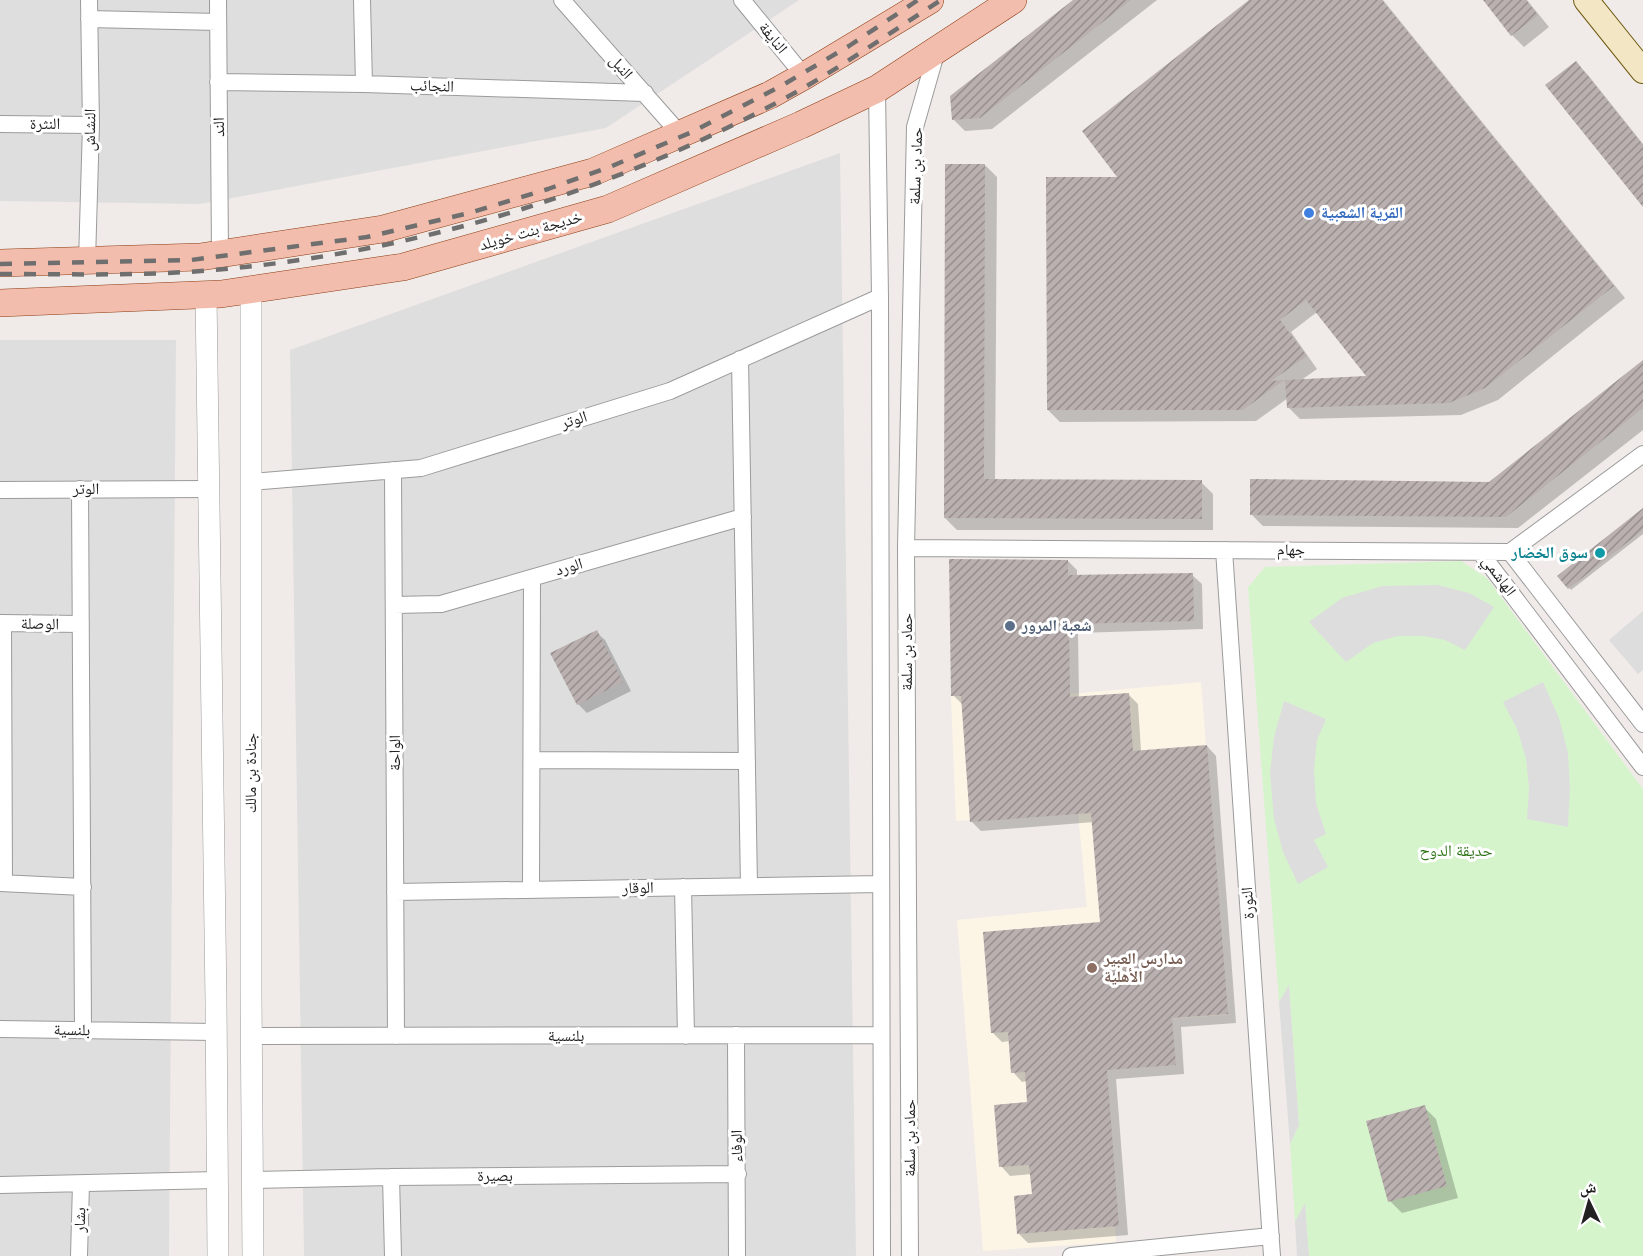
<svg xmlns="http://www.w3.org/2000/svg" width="1643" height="1256" font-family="'Nunito Sans','Noto Naskh Arabic',sans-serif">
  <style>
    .residential { fill: #dfdede }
    .education { fill: #fcf5e6 }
    .park { fill: #d6f4cc }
    .parking { fill: #ddd }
    .shadow { fill: #0003; fill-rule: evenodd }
    .building { fill: url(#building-hatch) }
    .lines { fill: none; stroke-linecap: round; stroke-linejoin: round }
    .minor-casing { stroke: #9b9b9b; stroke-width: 18 }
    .tertiary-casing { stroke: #9b9b9b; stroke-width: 22 }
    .secondary-casing { stroke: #6e5a12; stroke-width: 26 }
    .primary-casing { stroke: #8c3c12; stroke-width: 28 }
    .minor { stroke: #fff; stroke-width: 16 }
    .tertiary { stroke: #fff; stroke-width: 21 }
    .secondary { stroke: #f3e6c4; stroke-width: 24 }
    .primary { stroke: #f2bdac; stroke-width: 27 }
    .rail { stroke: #6f6f6f; stroke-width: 4.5; stroke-dasharray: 12 12; stroke-linecap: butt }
    .shop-dot { fill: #3f7fe0; stroke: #fff; stroke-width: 2 }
    .culture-dot { fill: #0f9aa8; stroke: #fff; stroke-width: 2 }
    .service-dot { fill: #5c6f8a; stroke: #fff; stroke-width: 2 }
    .education-dot { fill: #8d6e63; stroke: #fff; stroke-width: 2 }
    .labels { text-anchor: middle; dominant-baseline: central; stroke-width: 6; stroke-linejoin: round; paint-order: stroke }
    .street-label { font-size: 16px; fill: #212121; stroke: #fff }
    .shop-label { font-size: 16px; font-weight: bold; fill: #366cbe; stroke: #fff; text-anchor: start }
    .culture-label { font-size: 16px; font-weight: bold; fill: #0d838f; stroke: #fff; text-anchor: end }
    .service-label { font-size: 16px; font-weight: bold; fill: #4e5e75; stroke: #fff; text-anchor: start }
    .park-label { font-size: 16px; fill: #2f7519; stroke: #fff }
    .education-label { font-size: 16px; font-weight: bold; fill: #785e54; stroke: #fff; text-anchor: start }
  </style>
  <defs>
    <pattern id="building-hatch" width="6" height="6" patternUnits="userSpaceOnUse" patternTransform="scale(1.5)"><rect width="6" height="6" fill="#b9b0af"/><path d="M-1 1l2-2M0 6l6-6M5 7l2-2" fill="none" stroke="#968f8e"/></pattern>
  </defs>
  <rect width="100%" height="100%" fill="#f0ebe9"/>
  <!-- residential -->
  <path class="residential" d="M0,0H799L606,128L200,204L0,201Z
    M840,153L856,1256H304L290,350Z
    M0,340H176L169,1256H0Z"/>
  <!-- education -->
  <path class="education" d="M1201,682L1227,1015L1169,1019L1104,1070L1116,1242L983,1251L957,920L1087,907L1078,813L956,821L951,696L1070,694Z"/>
  <!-- park -->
  <path class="park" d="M1461,561L1487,578L1643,789V1256H1309L1305,1204L1295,1222L1290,1144L1299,1125L1289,987L1279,1002L1248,587L1265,567Z"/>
  <!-- parking -->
  <path class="parking" d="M1438,585L1469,593L1494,607L1465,650L1445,640L1424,636H1398L1373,643L1346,662L1309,622L1342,598L1382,586Z
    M1643,611V670L1638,674L1609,640Z
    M1543,682L1559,718L1568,753L1570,788L1568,827L1527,819L1529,788L1526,758L1517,729L1503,702Z
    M1284,701L1326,719L1317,740L1314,770L1316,803L1326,834L1314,840L1328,867L1298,884L1283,852L1274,819L1270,773L1274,737Z
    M1289,985L1299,1125L1290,1144L1279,1002Z
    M1305,1203L1309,1256H1297L1295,1222Z"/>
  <!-- shadow -->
  <path class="shadow" d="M1075,0H1157L992,129L965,131L953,119Z
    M1251,0H1383L1625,298L1498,400L1461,415L1300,419L1288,407V398L1256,421L1060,422L1048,410L1120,178ZM1317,312L1369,377L1300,381L1317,369L1291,332Z
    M1485,0H1527L1549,27L1524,47L1512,35Z
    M1576,63L1588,75L1643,144V205Z
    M985,165L997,177L995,481L1201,482L1213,494V530H957L945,518Z
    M1643,361V430L1518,528L1263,526L1251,514L1490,483Z
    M1643,510V534L1571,590L1559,576Z
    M1068,561L1077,570V576L1192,575L1202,584L1203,629L1078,633L1079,698L1128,694L1138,704L1141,751L1207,746L1216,756L1236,1023L1181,1027L1184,1074L1116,1079L1128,1235L1028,1243L1019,1234L1033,1196L1032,1174L1010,1176L1001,1166L1029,1104L1027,1081L1022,1082L1013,1072L1010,1041L1002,1042L993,1033L1102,924L1094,822L981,831L972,822L962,704L953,695Z
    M596,632L605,640L631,691L587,713L578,704L552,654Z
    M1424,1107L1436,1119L1458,1198L1402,1213L1390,1201Z"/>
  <!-- building -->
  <path class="building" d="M1073,0H1131L980,118L952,120L950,96Z
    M1249,0H1382L1614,286L1485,388L1449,403L1287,408L1285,380L1366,376L1306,300L1280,320L1307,356L1271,381L1284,380L1243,410H1047L1046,177H1117L1082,131Z
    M1483,0H1526L1538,15L1511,36Z
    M1576,61L1643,145V207L1545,85Z
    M945,164H985L984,479L1202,480V519L944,518Z
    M1643,360V408L1506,517L1250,515V479L1489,482Z
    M1643,508V530L1568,589L1557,576Z
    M949,559L1068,560V575L1193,573L1194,621L1069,624L1070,697L1129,693L1133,751L1207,745L1228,1014L1172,1018L1176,1065L1107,1070L1119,1226L1017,1234L1014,1196L1032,1194L1029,1165L999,1167L994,1105L1027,1102L1025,1072L1011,1073L1008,1032L991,1033L983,932L1100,922L1091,813L970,822L961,696H951Z
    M597,630L623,682L577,705L550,653Z
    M1425,1105L1447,1186L1388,1202L1366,1121Z"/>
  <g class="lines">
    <!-- minor casing -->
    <g class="minor-casing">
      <path id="minor" d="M218,0L220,254
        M362,0L364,84
        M562,0L680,134
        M742,0L804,76
        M89,19L218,22
        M218,82L364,84L645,93
        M877,89L880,297L882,1256
        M0,124L91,125
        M87,261L91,125L89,0
        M740,359L749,886
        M393,470L396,1036
        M251,482L421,468L670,391L880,297
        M80,489L83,1030
        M0,490L209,489
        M906,548L1510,552L1643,454
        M1224,550L1272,1256
        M394,605L441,604L743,517
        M0,623L81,624
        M3,623L4,883
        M1643,724L1510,552H1480L1643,767
        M532,760L747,761
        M0,883L83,887
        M683,887L686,1036
        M531,890L532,578
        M395,892L881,884
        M0,1029L216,1032
        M736,1035L737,1256
        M251,1036L881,1035
        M391,1177L393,1256
        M253,1180L391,1177L738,1174
        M0,1185L217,1180
        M79,1256L81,1184
        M910,1256L906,548L915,127L937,50
        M1071,1256L1271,1236"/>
    </g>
    <!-- tertiary casing -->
    <g class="tertiary-casing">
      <path id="tertiary" d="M251,290V993L253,1256
        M206,295L216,1001L218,1256"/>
    </g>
    <!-- secondary casing -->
    <g class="secondary-casing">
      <path id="secondary" d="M1586,0L1643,71"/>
    </g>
    <!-- primary casing -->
    <g class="primary-casing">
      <path id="primary" d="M0,263L200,257L383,229L593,172L770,95L804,76L930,0
        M0,303L221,294L403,267L608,209L801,125L877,89L1013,0"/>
    </g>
    <!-- minor -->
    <use href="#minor" class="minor"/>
    <!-- tertiary -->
    <use href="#tertiary" class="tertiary"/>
    <!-- secondary -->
    <use href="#secondary" class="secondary"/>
    <!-- primary -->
    <use href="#primary" class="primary"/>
    <!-- rail -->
    <path class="rail" d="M0,264L191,260L367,237L469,213L548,189L612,166L692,132L781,86L849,46L918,0
      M0,274C67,274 134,276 201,271C402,256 602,196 780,101C836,71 888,34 941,0"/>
  </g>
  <!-- markers -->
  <circle class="shop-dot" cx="1309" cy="213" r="6"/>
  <circle class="culture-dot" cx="1600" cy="553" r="6"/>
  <circle class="service-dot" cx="1010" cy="626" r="6"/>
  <circle class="education-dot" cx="1092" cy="968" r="6"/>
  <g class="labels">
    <!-- street labels -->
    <g class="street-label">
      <text transform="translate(773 38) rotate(51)">النايفة</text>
      <text transform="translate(621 67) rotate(49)">النبل</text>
      <text transform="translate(432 86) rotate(2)">النجائب</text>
      <text x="45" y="124">النثرة</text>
      <text transform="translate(219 127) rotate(-91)">الند</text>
      <text transform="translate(90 130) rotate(-89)">النشاش</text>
      <text transform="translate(916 166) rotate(-88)">حماد بن سلمة</text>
      <text transform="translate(531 231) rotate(-16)">خديجة بنت خويلد</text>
      <text transform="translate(574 420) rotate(-17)">الوتر</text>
      <text x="86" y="489">الوتر</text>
      <text transform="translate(1291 550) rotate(1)">جهام</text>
      <text transform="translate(569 567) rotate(-16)">الورد</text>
      <text transform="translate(1499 576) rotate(54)">الهاشمي</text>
      <text transform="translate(40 624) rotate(1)">الوصلة</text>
      <text transform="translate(907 652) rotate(-90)">حماد بن سلمة</text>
      <text transform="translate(395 753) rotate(-90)">الواحة</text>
      <text transform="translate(251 773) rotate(-90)">جنادة بن مالك</text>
      <text transform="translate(638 888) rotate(-1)">الوقار</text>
      <text transform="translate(1248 903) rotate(-94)">النورة</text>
      <text transform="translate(72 1030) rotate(1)">بلنسية</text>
      <text x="566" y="1036">بلنسية</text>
      <text transform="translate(910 1138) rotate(-90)">حماد بن سلمة</text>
      <text transform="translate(737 1146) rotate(-91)">الوفاء</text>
      <text x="495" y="1176">بصيرة</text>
      <text transform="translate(80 1220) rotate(-89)">بشار</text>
    </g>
    <!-- shop labels -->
    <g class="shop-label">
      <text x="1321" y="213">القرية الشعبية</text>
    </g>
    <!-- culture labels -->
    <g class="culture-label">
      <text x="1588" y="553">سوق الخضار</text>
    </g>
    <!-- service labels -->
    <g class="service-label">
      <text x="1022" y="626">شعبة المرور</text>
    </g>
    <!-- park labels -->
    <g class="park-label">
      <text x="1456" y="851">حديقة الدوح</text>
    </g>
    <!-- education labels -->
    <g class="education-label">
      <text x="1104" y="959">مدارس العبير<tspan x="1104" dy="18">الأهلية</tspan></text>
    </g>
  </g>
  <!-- north arrow -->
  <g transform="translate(1589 1202) rotate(355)" stroke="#ffffff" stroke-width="4.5" paint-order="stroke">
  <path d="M0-4.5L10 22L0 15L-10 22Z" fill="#212121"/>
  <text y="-9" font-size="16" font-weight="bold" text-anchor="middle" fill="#212121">ش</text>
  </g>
</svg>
